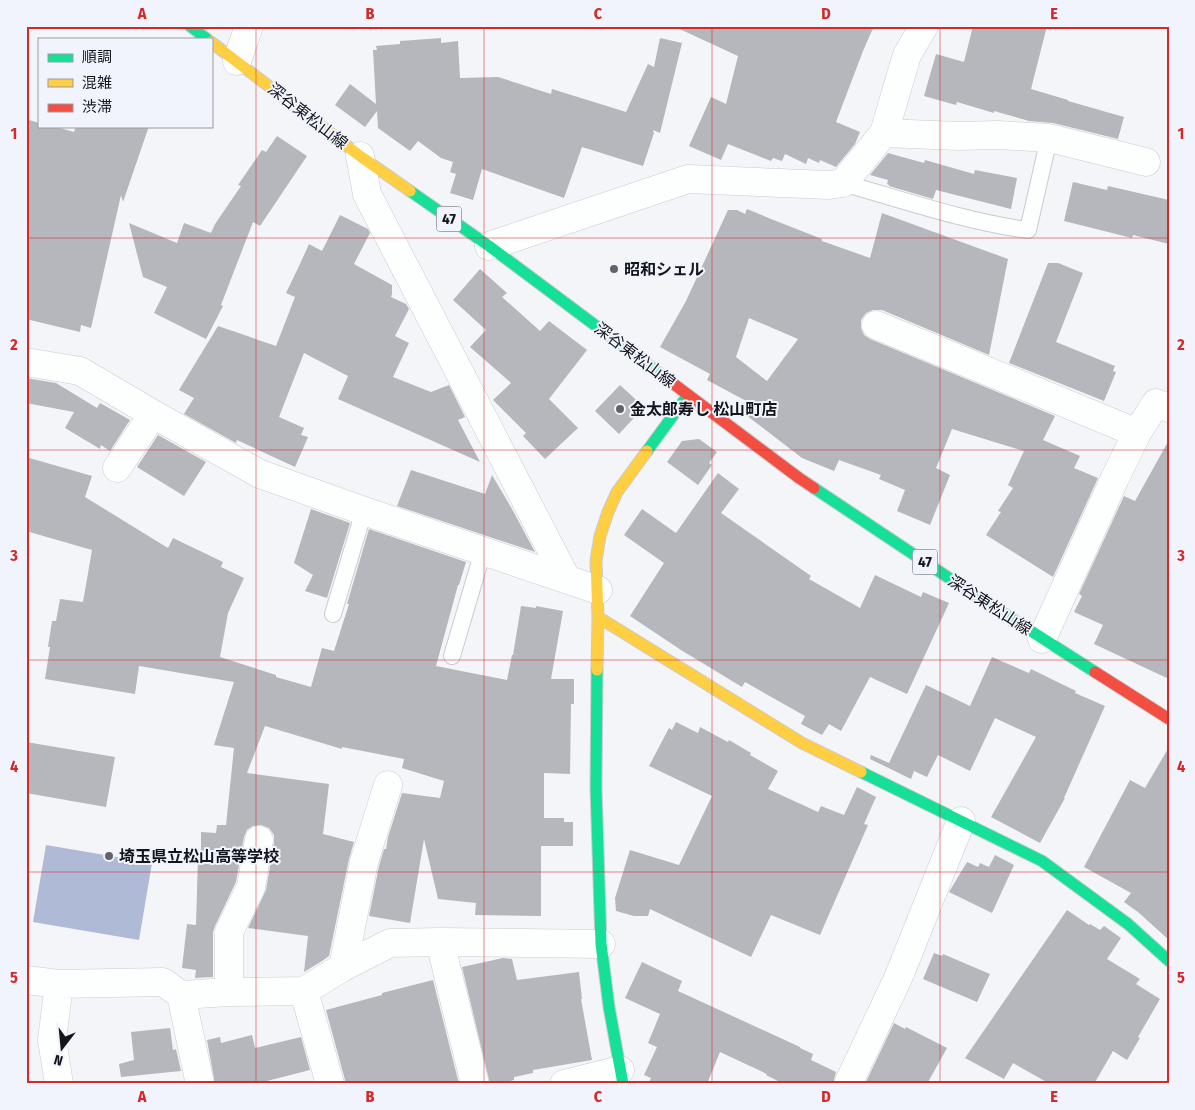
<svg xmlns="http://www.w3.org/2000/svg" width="1195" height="1110" font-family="'Fira Sans Condensed','Noto Sans JP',sans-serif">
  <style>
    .water { fill: #afbad6 }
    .building { fill: #b5b7bc; fill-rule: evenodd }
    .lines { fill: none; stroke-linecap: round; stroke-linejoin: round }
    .lane-casing { stroke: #c9cbd0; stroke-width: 18 }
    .street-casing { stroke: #c9cbd0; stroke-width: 29 }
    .fast-casing { stroke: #c9cbd0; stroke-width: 13 }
    .slow-casing { stroke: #c9cbd0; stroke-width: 13 }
    .jam-casing { stroke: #c9cbd0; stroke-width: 13 }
    .lane { stroke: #fdfefe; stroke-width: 16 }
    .street { stroke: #fdfefe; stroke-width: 28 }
    .fast { stroke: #16e098; stroke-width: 11 }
    .slow { stroke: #ffcf43; stroke-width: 11 }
    .jam { stroke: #f24e42; stroke-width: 11 }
    .grid { fill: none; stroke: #d62828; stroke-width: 1; stroke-opacity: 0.55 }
    .poi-dot { fill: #616369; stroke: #f1f4fc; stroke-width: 2 }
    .labels { text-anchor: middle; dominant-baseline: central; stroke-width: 4; stroke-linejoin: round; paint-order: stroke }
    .shield { fill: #f1f4fc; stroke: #55585f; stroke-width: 1 }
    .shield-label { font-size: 15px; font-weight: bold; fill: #12151c }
    .street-label { font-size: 16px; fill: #12151c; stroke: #f1f4fc }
    .poi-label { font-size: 16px; font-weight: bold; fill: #12151c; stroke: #f1f4fc; text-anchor: start }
    .neatline { fill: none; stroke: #d62828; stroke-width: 2 }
    .grid-label { font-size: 16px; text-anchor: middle; font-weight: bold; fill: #d62828 }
  </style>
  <rect width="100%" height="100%" fill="#f4f5f9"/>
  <!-- water -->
  <path class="water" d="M46,845L152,863L139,940L33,922Z"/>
  <!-- building -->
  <path class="building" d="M673,26H874L863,51L836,122L860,132L855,144L836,167L820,160L819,163L808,158L806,164L785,154L782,161L773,158L771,161L728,144L721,160L689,146L711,97L726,104L738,56Z
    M973,26H1047L1031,89L1068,100V101L1124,117L1118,139L1053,123L1029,121L994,111V113L957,102L956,105L924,96L936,54L964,62Z
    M441,38V43L458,41L460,78L498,77L551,94L552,89L626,112L648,64L654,67L660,38L682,43L660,133L653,130L654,133L643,166L582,147L564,198L482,169L473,200L450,193L456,174L450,172L453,162L441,158L418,141L410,151L378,128L377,111L365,127L335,105L350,84L376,104L373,50H377L376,46L400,44V41Z
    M26,119L39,123V126H53L74,132L76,126H149L123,202L121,195L91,328L81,325L80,332L26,319Z
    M277,136L307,156L260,226L253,222L221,305L223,306L206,339L154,313L167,287L143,277L129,223L177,243L184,223L211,233L215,224L241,186L238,185L262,150L266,152Z
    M888,153L924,163L925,160L974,174L975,170L1017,178L1011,209L936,190L933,199L889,186V185L887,184L888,180L870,175Z
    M1073,182L1107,190L1108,186L1169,200V244L1133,235L1132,238L1064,221Z
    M747,209L771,219L822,239V241L870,258L882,213L1008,259L989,355L882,310H873L866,313L861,320V328L864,335L870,339L1055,416L1043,440L1080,456L1074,468L1098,478L1053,577L986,535L1001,512L998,511L1013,488L1008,485L1024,451L952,429L936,468L950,475L930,525L897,511L905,490L879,479L881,475L839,460L834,471L802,458L742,412L750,403L707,380L710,374L660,347L686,301L728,210H737L745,214ZM749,318L798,339L767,381L736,357Z
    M340,215L368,229L370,233L354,264L392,285V294L391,297L406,304L409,309L395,336L409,343L393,377L431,392L449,385L465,417L458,420L480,462L338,399L348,376L304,353L279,417L304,428L301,435L308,437L295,467L237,440L236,443L184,414L194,398L179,390L218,326L276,346L295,297L286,293L300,264L309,244L322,251Z
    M1048,263H1058L1083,273L1056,342L1115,366L1113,371L1116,372L1104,401L1009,363Z
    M480,269L507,293L502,297L540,331L549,321L587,350L549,399L578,428L545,459L523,436L526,433L493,400L511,383L470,347L486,330L453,300Z
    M26,378L56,383L97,408L100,403L130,420L110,451L101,445L100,449L65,428L74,412L26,403Z
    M620,385L644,407L619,434L595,411Z
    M158,435L206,462L184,496L137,467Z
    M699,439L717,452L709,463L712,465L698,485L667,462L682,441Z
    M1169,440V679L1094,644L1103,625L1074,612L1082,596L1079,594L1124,496L1135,501Z
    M26,457L92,476L85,497L168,548L173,538L223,562L221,567L244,578L228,613L220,657L276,675V677L311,687L322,648L334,651L349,604H347L369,529L466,562L459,585H458L436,666L507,680L512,655H513L521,606L536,608V606L563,611L551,679H574V704H571L570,774L544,773V818H564V822H573V846H541V916L475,915L476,903L438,899L424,839L410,923L369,916L379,866L384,849H386L388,837L402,793L440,798L444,781L402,768L404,759L342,747V749L265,726L247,773L329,784L323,834L354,842L349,859L329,956L322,961L304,972L308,936L248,928L266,890L274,843V835L269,828L261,825L253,826L247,830L244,837L236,882L215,926L213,932V977L195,978L196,970L182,968L187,924L196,925L198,857L201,858V832L216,833L217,825H226L234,748L214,745L234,682L139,666L135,694L45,679L50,647H48L52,621H56L60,599L83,602L92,550L26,531Z
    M411,470L485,494L492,475L512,509L535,552L397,506Z
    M718,473L739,489L721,513L811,576L809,579L860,608L875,575L921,597L923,592L949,603L907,694L870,677L841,731L829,724L822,735L801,724L805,716L745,682L742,687L681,650L630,616L664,563L624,535L642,509L676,533Z
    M311,509L350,523L327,598L305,591L313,575L294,563Z
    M992,657L1029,673L1031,669L1076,691L1075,693L1105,706L1064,798H1065L1040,843L991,817L1036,737L995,718L970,771L938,755L927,777L914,771L911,779L870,759L871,755L889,763L926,685L970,706Z
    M676,722L698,733L700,727L728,742L729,740L751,753L750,755L778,771L768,789L818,812L821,806L844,815L857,787L876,797L864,824L868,825L820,935L771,915L751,957L650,909L648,916H634L616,911L615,898L630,850L679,865L712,796L649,766L669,728L672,730Z
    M26,742L115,757L106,807L26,793Z
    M1169,747V940L1138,912L1124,902L1131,893L1084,867L1130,780L1145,788Z
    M995,855L1014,865L992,913L949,892L967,862L978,867L980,863L989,867Z
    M1067,910L1089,925L1090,924L1100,930L1104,926L1121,938L1107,959L1140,979L1136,984L1160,999L1138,1037L1140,1038L1127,1060L1113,1051L1094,1084H1050L1013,1063L1004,1079L965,1058Z
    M934,953L942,956L943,954L990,974L977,1002L923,979Z
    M503,958L512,959L517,980L579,972L582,999H581L592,1060L533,1070V1073L514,1077V1080L499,1084H490L462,967Z
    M642,962L682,981L678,991L800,1047V1048L813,1054L811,1060L836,1072L833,1084H784L766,1075L767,1074L720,1052L707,1084H648L651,1078L644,1075L657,1047L648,1043L660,1014L625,998Z
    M433,980L459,1084H345V1080L326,1010L382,995V993Z
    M894,1023L905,1029L906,1027L947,1048L927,1084H865Z
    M170,1028L173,1050L176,1049L181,1071L121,1077L119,1064L134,1060L131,1032Z
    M252,1035L255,1048L301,1037L310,1070L255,1084H215L207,1040L220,1037L221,1043Z"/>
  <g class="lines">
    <!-- lane casing -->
    <g class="lane-casing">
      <path id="lane" d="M843,183C903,200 967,222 1028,230L1049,138
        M333,614L364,511
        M452,656L483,551"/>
    </g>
    <!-- street casing -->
    <g class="street-casing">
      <path id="street" d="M237,61L249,26
        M884,133L959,136L998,135L1049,138L1146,162
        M360,156L367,194L567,580
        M489,246L688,179L829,185L843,183L884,133L907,55L924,26
        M876,325L1137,433
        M26,362L80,371L153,414L260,474L364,511L598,590
        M117,468L153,414
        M1042,639L1115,478L1137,433L1156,403L1169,408
        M440,942L475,1084
        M343,967L364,862L388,785
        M26,980L59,984L163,982L181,995
        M59,984L52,1040L59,1084
        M304,991L330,1084
        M229,992V932L251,887L259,840
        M200,1084L181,995L229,992L304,991L343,967L390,943L440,942L601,944
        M564,1084L620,1070
        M848,1084L899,976L961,821"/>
    </g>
    <!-- fast casing -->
    <g class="fast-casing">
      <path id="fast" d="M190,26L207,39
        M410,191L489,246L663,376
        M647,451L688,395
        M814,488L967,590L1095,672
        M597,670L596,788L601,944L609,1007L623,1084
        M861,772L1042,861L1128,924L1169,961"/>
    </g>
    <!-- slow casing -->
    <g class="slow-casing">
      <path id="slow" d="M211,42L360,156L410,191
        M598,617L802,743L861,772
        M597,670L598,617L596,561L600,536L608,512L617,492L647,451"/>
    </g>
    <!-- jam casing -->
    <g class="jam-casing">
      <path id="jam" d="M663,376L799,478L814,488
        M1095,672L1169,719"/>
    </g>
    <!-- lane -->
    <use href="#lane" class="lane"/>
    <!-- street -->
    <use href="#street" class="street"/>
    <!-- fast -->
    <use href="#fast" class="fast"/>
    <!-- slow -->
    <use href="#slow" class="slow"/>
    <!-- jam -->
    <use href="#jam" class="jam"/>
  </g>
  <!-- grid -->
  <path class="grid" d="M256,26V1084M484,26V1084M712,26V1084M940,26V1084M26,238H1169M26,450H1169M26,660H1169M26,872H1169"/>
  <!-- markers -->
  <g class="poi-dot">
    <circle cx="614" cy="269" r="5"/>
    <circle cx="620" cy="409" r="5"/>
    <circle cx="109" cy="856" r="5"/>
  </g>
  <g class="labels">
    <!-- shield labels -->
    <g class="shield">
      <rect x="436.5" y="206.5" width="25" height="25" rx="4"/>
      <rect x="912.5" y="549.5" width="25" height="25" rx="4"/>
    </g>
    <g class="shield-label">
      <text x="449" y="219">47</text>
      <text x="925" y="562">47</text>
    </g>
    <!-- street labels -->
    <g class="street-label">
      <text transform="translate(308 116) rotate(38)">深谷東松山線</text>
      <text transform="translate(635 355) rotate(37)">深谷東松山線</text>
      <text transform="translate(990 605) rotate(33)">深谷東松山線</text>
    </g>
    <!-- poi labels -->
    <g class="poi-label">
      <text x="624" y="269">昭和シェル</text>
      <text x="630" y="409">金太郎寿し 松山町店</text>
      <text x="119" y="856">埼玉県立松山高等学校</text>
    </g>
  </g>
  <!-- border -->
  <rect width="1195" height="1110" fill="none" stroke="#f1f4fc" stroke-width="55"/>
  <!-- legend -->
  <rect x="38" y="38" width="175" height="90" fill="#f1f4fc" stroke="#989ba2"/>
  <rect x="48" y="54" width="25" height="8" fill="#16e098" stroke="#989ba2"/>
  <text x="82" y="62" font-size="15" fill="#12151c">順調</text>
  <rect x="48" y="79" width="25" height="8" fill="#ffcf43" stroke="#989ba2"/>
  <text x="82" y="88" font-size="15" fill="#12151c">混雑</text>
  <rect x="48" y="104" width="25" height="8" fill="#f24e42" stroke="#989ba2"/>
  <text x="82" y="112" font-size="15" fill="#12151c">渋滞</text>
  <!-- north arrow -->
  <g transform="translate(62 1048) rotate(196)" stroke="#f1f4fc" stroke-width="4" paint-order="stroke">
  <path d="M0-4L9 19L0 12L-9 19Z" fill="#12151c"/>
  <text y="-8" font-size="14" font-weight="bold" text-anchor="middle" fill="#12151c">N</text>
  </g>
  <rect x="28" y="28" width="1140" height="1054" class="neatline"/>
  <g class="grid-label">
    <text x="142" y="19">A</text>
    <text x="370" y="19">B</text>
    <text x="598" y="19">C</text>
    <text x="826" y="19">D</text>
    <text x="1054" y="19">E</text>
    <text x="14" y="139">1</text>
    <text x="1181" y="139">1</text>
    <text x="14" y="350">2</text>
    <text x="1181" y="350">2</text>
    <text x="14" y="561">3</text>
    <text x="1181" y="561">3</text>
    <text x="14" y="772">4</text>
    <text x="1181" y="772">4</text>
    <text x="14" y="983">5</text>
    <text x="1181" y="983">5</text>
    <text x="142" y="1102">A</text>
    <text x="370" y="1102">B</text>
    <text x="598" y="1102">C</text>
    <text x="826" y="1102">D</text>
    <text x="1054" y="1102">E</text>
  </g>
</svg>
